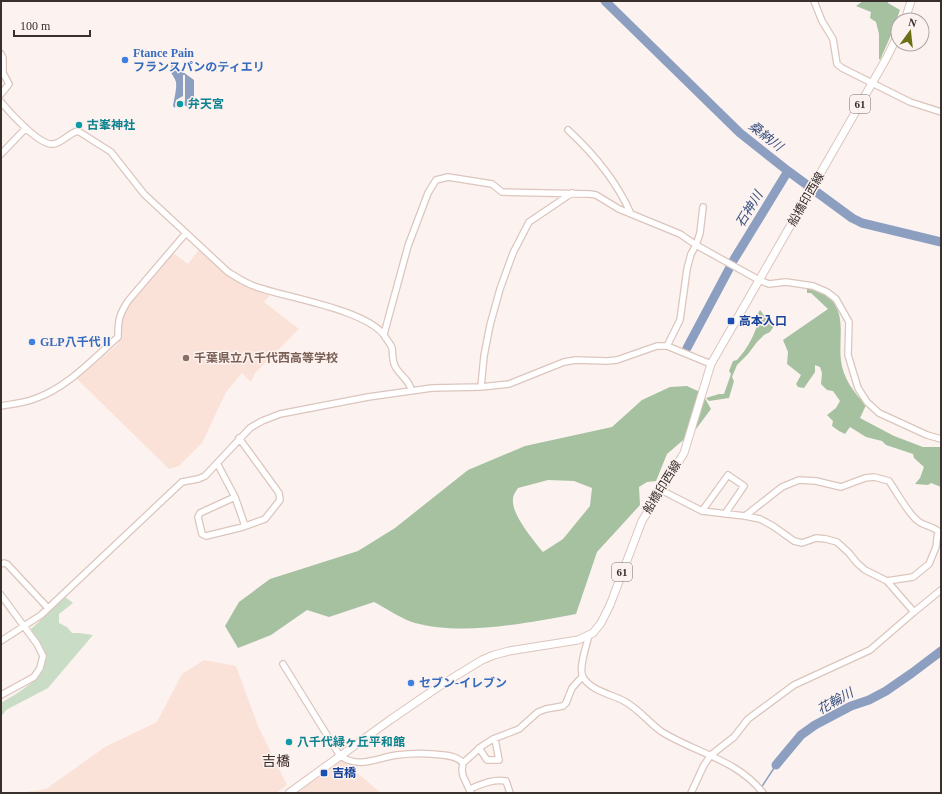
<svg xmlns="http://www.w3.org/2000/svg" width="942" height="794" font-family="'Times New Roman','Noto Sans JP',serif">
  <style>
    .built { fill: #fbe2d8 }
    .green { fill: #c9ddc6 }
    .forest { fill: #a5c1a0; fill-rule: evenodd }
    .water { fill: #8c9fc1 }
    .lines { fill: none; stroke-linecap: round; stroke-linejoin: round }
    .stream { stroke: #8c9fc1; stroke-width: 1.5 }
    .river { stroke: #8c9fc1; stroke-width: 9 }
    .minor-casing { stroke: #dcc5bd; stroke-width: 8 }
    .major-casing { stroke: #dcc5bd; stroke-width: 9 }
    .minor { stroke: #fff; stroke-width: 5.5 }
    .major { stroke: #fff; stroke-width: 7 }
    .shop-dot { fill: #3f7fe0; stroke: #fcf2ef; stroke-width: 1.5 }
    .culture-dot { fill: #0f9aa8; stroke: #fcf2ef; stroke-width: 1.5 }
    .transit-dot { fill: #1a4fb4; stroke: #fcf2ef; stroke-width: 1.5 }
    .education-dot { fill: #8d6e63; stroke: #fcf2ef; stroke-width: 1.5 }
    .labels { text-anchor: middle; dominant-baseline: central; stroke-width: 3; stroke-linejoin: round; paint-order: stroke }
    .shield { fill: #fcf2ef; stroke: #746a67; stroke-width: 1 }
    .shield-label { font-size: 11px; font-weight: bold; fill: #39302d }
    .shop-label { font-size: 12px; font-weight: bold; fill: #366cbe; stroke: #fcf2ef; text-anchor: start }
    .culture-label { font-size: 12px; font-weight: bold; fill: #0d838f; stroke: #fcf2ef; text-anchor: start }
    .street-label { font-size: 12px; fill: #39302d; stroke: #fcf2ef }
    .transit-label { font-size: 12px; font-weight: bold; fill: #164399; stroke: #fcf2ef; text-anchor: start }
    .education-label { font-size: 12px; font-weight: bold; fill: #785e54; stroke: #fcf2ef; text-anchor: start }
    .water-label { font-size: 13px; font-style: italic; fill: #375181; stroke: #fcf2ef }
    .quarter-label { font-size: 14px; fill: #3a2922; stroke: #fcf2ef }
  </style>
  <rect width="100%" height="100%" fill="#fcf2ef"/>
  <!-- built -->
  <path class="built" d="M199,250L226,274L236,281L270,295L264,302L299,329L255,373L251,382L242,373L226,392L202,443L179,466L169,469L77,379L118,344L120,337V325L122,315L129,303L172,252L188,264Z
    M204,660L236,666L258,726L287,785L276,793H19L46,789L105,747L157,722L182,674Z
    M342,760L381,793H296Z"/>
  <!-- green -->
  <path class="green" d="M65,597L73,603L59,614V623L67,627L72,633H79L93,635L48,688L6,710L1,717V703C16,694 47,678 45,657C44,648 36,637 31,629Z"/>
  <!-- forest -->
  <path class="forest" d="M863,1H888V3L900,10L891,35L880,60L879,59V34L876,22L870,18L871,12L856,6Z
    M807,287C813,287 821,291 826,295C848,311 838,338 841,361C843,378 854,393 866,405L860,418L894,436L923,447H940L941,445V487L931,483L928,485L915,484L920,478L924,467L914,458L913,454L886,445L882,441L866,437L850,427L845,434L839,431L832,426L833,421L827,415L836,408L840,401L833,391L827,390L821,384L822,373L820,367L815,365V372L804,388L798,387L796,384L801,375L787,364L788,352L783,340L828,309L811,293H807Z
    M760,310L766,318L770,319L774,326L770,332L764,335L757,342L748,354L737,365L732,377L734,381L729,398L709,401L706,398L719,394H724L731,374L729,371L733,361L737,360C746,350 752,340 757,326L754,320Z
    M687,386L702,393L711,409L696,429L667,454L656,481L647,482L639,487L640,505L597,552L576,614C527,623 463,636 415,623C403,620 386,608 374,602L329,617L307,610L271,635L238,648L225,626L239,602L270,579L358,551L395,528L468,470L525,446L612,427L642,400L670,387ZM548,480L574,481L592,488L590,506L563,539L543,552C534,541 511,514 513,499C513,495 516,491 518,488Z"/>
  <!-- water -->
  <path class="water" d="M172,64L194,80V97L188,107L184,105L185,100V75H183V96L176,100L175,108L173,106C174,99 177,89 176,82C174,75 168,73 172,64Z"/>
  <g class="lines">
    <!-- stream -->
    <path class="stream" d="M761,788L776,765"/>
    <!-- river -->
    <path class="river" d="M605,1L740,133L788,171L852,218L862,223L941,242
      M733,261L788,171
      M687,348L729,269
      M776,765L801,735L815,725L851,706L869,700L886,691L912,673L941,651"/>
    <!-- minor casing -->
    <g class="minor-casing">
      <path id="minor" d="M814,1L822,21L833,39L837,64L842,68L910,102L941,112
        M1,54L3,58V73L9,84L1,94
        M1,102C10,113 40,146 53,144C62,143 69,133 78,131L111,152L144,194L228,272C236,277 245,283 254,286C287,298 364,309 384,335C386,339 391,344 392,348C393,354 392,360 395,366C399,375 411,381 411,391
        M568,130C594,154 617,182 631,214
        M1,154L26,128
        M384,334L408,246L428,193L436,180L448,177L492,184L502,192L590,194L596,195L619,209L680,234L696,245L759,280L769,284L786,282L813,286L827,292L836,299L849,322L848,355L858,388L867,402L879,413L927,435L941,439
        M667,346L680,320L687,269L691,254L696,245L700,233L703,207
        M481,387L484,356L490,325L500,289L513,253L529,222L572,193
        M1,406C12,404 24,403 34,399C67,388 93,359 118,337C118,320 119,315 128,301L186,233
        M239,438L279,493L280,500L265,519L243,527L206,536L202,534L198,517L200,513L235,497L245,526
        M217,463L235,497
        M661,490L702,511L745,516L760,519L773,526L794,541L802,543L816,538L826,539L837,542L849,553L857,563L865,570L887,581L914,612
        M702,511L728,475L744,486L725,514
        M745,516L782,487L799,480L816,481L841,487L865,478L874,477L889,481C896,491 909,515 918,521C924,526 932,526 938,531L936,547L929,564L913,577L887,581
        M1,564L4,563L7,564L48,608
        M1,595L37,644L43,656L40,668L34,677L1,695
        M589,635C587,644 578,669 583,677C591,691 611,694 624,701C639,709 649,723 662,732C696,753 738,760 763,793
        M1,641L41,615L182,482L198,479L205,476L250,428L262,421L280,414L368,397L432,388L481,387L509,384L564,362L576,360L607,361L617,360L657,346H667L711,364
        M283,664L340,756C360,769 376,758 397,755C412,753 428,753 443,755C450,756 458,757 463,763
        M479,748L487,760H499L495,739
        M470,789C482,784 492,779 506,781L510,793
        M471,793L463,776L462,770L463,763L482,746L493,739L519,729L538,712L546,709L563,706L566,703L572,688L582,677
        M691,793L704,765L711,755L734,737L748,719L794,685L870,650L914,612L941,590"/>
    </g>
    <!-- major casing -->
    <g class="major-casing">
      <path id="major" d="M905,20L911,1
        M289,793L390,720L441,685L482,660L494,655L509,651L578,640L593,633L601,623L610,605L642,521L684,453L711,364L886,59L898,35"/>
    </g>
    <!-- minor -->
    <use href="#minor" class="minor"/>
    <!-- major -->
    <use href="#major" class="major"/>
  </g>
  <!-- markers -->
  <g class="shop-dot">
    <circle cx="125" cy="60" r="4"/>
    <circle cx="32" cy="342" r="4"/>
    <circle cx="411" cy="683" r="4"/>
  </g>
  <g class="culture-dot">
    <circle cx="180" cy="104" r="4"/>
    <circle cx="79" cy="125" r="4"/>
    <circle cx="289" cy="742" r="4"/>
  </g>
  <g class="transit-dot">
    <rect x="727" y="317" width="8" height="8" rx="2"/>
    <rect x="320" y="769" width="8" height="8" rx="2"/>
  </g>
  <circle class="education-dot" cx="186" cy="358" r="4"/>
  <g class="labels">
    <!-- shield labels -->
    <g class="shield">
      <rect x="850" y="95" width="20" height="18" rx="3"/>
      <rect x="612" y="563" width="20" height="18" rx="3"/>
    </g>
    <g class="shield-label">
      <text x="860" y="104">61</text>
      <text x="622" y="572">61</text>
    </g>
    <!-- shop labels -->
    <g class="shop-label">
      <text x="133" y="53">Ftance Pain<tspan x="133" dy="14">フランスパンのティエリ</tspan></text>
      <text x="40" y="342">GLP八千代Ⅱ</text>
      <text x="419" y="683">セブン-イレブン</text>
    </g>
    <!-- culture labels -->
    <g class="culture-label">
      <text x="188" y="104">弁天宮</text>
      <text x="87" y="125">古峯神社</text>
      <text x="297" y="742">八千代緑ヶ丘平和館</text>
    </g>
    <!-- street labels -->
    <g class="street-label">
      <text transform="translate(806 199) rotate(-60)">船橋印西線</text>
      <text transform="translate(662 487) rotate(-58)">船橋印西線</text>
    </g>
    <!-- transit labels -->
    <g class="transit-label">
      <text x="739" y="321">高本入口</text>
      <text x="332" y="773">吉橋</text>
    </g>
    <!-- education labels -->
    <g class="education-label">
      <text x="194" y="358">千葉県立八千代西高等学校</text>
    </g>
    <!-- water labels -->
    <g class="water-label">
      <text transform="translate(766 136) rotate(38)">桑納川</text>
      <text transform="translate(749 209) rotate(-59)">石神川</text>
      <text transform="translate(835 701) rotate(-29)">花輪川</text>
    </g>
    <!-- quarter labels -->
    <g class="quarter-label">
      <text x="276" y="761">吉橋</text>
    </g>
  </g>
  <!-- border -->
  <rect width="942" height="794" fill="none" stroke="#39302d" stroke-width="4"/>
  <!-- north arrow -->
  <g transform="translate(910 32) rotate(15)"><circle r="19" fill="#fcf2ef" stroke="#aea4a1"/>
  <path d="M0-3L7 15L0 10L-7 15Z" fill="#6a7015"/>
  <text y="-6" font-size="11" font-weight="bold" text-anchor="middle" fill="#39302d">N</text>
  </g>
  <!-- scale -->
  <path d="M14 30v6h76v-6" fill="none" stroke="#39302d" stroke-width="2"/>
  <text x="20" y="30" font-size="12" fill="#39302d" stroke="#fcf2ef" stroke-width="3" paint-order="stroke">100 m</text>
</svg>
